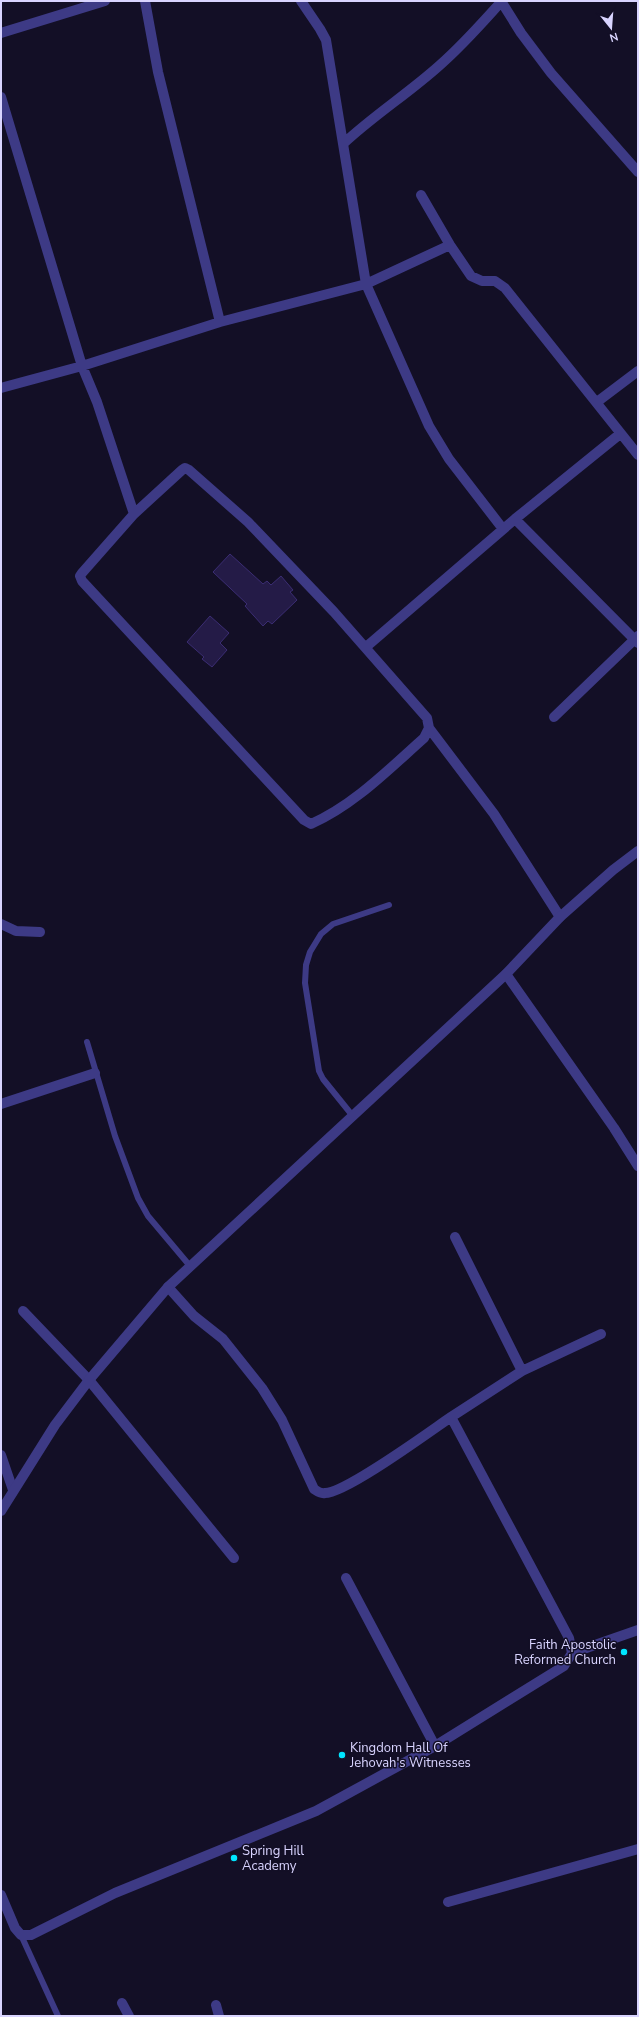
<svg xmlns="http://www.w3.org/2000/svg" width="639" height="2017" font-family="'Nunito Sans',sans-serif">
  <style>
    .building { fill: #241b47; stroke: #3b2d73 }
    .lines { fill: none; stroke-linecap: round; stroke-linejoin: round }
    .service { stroke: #3d3a85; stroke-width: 6 }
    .minor { stroke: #3d3a85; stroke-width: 10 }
    .tertiary { stroke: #3d3a85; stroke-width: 10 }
    .poi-dot { fill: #00e5ff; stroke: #130f26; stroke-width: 1.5 }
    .labels { text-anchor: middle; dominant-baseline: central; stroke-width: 3; stroke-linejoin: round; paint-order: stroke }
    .poi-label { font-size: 13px; fill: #d9d4ff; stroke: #130f26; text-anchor: start }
  </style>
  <rect width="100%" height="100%" fill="#130f26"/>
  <!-- building -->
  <path class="building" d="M230,554L263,584L267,581L271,585L281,576L293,590L290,592L297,600L272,624L268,621L263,626L245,606L247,604L213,572Z
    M210,616L229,633L220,643L227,650L212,667L202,659L204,657L187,642Z"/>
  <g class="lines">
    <!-- service -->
    <path class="service" d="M87,1042L115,1136L138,1198L148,1216L190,1266
      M352,1115L323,1079L319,1071L305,983L306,965L310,952L321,934L333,924L389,905
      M21,1935L58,2016"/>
    <!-- minor -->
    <path class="minor" d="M145,1L158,72L220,322
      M301,1L320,29L326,40L366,284L429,426L449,459L503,529
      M501,1L521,33L551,73L638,172
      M1,33L105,1
      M1,97L82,366L97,402L134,514L182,470L185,468L189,470L248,522L334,612L427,718L429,728L424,738C389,769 354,805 311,824L304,820L82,581L80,576L82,573L134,514
      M343,144C374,115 409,93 440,65C463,45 482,23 502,1
      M421,195L450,245L471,276L482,281H495L505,288L638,455
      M1,388L82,366L220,322L366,284L450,245
      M597,402L638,371
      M515,519L638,643
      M366,647L515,519L620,434
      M554,717L638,636
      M429,728L494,814L560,917
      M1,924L16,931L40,932
      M506,974L614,1128L638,1166
      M1,1104L95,1073
      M455,1237L522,1371
      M168,1287L194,1316L223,1339L262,1388L282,1420L314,1489C317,1491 320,1494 325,1493C346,1493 429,1432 451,1417
      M23,1311L89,1380L234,1558
      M1,1455L13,1490
      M346,1578L435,1746
      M572,1653L638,1630
      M1,1895L15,1928L21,1935H31L115,1893L316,1811L435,1746L564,1666L572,1653L569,1638L451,1417L522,1371L601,1334
      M448,1902L638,1849
      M122,2003L129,2016
      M216,2005L219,2016"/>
    <!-- tertiary -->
    <path class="tertiary" d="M1,1511L55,1425L89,1380L168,1287L506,974L560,917L613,870L638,851"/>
  </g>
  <!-- markers -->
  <g class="poi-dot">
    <circle cx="624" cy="1652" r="4"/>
    <circle cx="342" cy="1755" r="4"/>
    <circle cx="234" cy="1858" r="4"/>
  </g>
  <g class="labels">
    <!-- poi labels -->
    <g class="poi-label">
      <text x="616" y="1645" text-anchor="end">Faith Apostolic<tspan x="616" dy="15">Reformed Church</tspan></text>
      <text x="350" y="1748">Kingdom Hall Of<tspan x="350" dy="15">Jehovah's Witnesses</tspan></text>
      <text x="242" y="1851">Spring Hill<tspan x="242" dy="15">Academy</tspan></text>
    </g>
  </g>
  <!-- border -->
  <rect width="639" height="2017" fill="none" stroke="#d9d4ff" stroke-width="4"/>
  <!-- north arrow -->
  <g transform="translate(611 28) rotate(163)" stroke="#130f26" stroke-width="3" paint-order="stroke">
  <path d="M0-3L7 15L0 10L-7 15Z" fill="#d9d4ff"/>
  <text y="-6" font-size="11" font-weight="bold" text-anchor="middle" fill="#d9d4ff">N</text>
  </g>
</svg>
